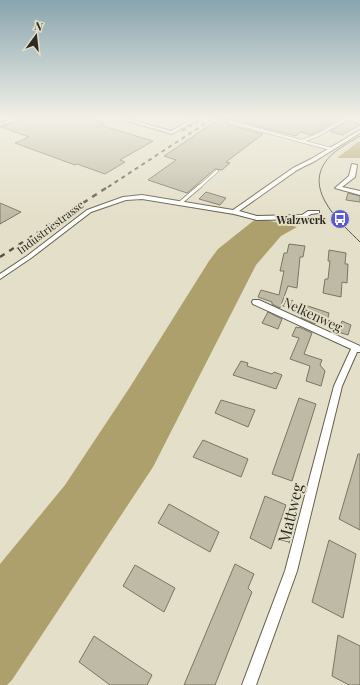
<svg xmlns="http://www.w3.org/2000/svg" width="360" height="685" font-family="'Playfair Display',serif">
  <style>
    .forest { fill: #ada06c }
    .building { fill: #bfbaa5; stroke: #7a7662 }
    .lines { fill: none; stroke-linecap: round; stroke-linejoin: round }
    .service-far1-casing { stroke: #64604d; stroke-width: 3.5 }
    .service-casing { stroke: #64604d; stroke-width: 4.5 }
    .minor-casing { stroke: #64604d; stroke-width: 2 }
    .service-far1 { stroke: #fff; stroke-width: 2.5 }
    .service { stroke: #fff; stroke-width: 3 }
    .minor { fill: #fff; fill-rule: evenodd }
    .tram { stroke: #575549; stroke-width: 1 }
    .rail-far1 { stroke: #575549; stroke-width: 2; stroke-dasharray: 4 4; stroke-linecap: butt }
    .rail { stroke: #575549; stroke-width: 2.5; stroke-dasharray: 5.5 5.5; stroke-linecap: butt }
    .labels { text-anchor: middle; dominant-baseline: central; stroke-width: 4; stroke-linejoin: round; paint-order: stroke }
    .far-poi-label { font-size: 11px; font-weight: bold; fill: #2c2a22; stroke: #e4dfc9; text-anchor: end }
    .far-street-label { font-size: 11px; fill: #2c2a22; stroke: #e4dfc9 }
    .street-label { font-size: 13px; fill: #2c2a22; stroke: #e4dfc9 }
    .near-street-label { font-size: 16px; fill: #2c2a22; stroke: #e4dfc9 }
  </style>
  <rect width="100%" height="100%" fill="#e4dfc9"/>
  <!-- forest -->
  <path class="forest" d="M358,142H360V158H337Z
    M257,218L297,227L281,236L256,265L153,467L12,680L7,685H0V564L65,485L130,387L209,261L218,249Z"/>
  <!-- building -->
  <path class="building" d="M20,119H93L104,123L100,125L153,141L120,160L125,162L105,174L77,164L75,165L15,143L29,137L1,127Z
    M219,119H340L317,132L311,135L301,132L296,136L229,119L227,122L229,125L263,134L226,162L230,163L222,170L215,169L187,193L148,180L176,160L164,156Z
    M348,120L360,125L342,135L330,131Z
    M206,192L226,198L220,205L199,199Z
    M348,193L360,196V202L346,200Z
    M0,203L21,212L0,224Z
    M289,244L305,246L303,257H300L297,288L288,286L280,308L272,304V302L258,297L261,290L279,295L284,271H280L284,253H287Z
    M329,250L346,253L345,264H348L347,283L342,282L341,297L323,293L325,279H328L330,261H328Z
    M305,305L329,313L327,322L317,319L315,324L301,318Z
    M268,312L282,319L278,329L262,323Z
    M342,321L351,325L348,335L338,332Z
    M296,327L299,328V327L312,333L304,354L322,360L320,365L325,371L321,386L306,381L310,366L290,359L299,338L292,336Z
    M241,361L248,363L247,366L272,374L274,372L282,375L276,389L233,375Z
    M299,398L316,404L292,481L272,474Z
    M221,400L255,410L248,427L215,413Z
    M203,440L248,459L241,477L193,457Z
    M358,454H360V530L339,519Z
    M265,496L286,505L271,549L250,538Z
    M169,504L219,532L210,552L158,523Z
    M329,540L356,554L343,618L312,602Z
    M235,564L254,574L248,588L252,592L215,685H184Z
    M135,565L175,588L164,612L123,586Z
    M338,635L360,646V685H349L332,676Z
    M94,636L152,675L147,685H110L79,662Z"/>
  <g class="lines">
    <!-- service-far1 casing -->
    <g class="service-far1-casing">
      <path id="service-far1" d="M351,119L360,122
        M230,122L331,149
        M302,141L318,135L346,119
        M199,187L217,171"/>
    </g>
    <!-- service casing -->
    <g class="service-casing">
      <path id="service" d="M180,203L200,186"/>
    </g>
    <!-- minor casing -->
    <g class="minor-casing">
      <path id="minor" d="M12,119H19L0,126V124Z
        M121,119H128L171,131L193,119H198L172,134Z
        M360,130V133L315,161L297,170L239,211L257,216L302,215L308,211H319V213L311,214L303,219L257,220L234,214L142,199L126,200L91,212L31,258L0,279V274L27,256L87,210L123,197L142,195L233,210L293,168L311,159Z
        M352,164L357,165L355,177L342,187L360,191V195L335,188L349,176Z
        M253,300H259L360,346V352H357L342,386L297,571L256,685H242L285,571L334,386L351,349L253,304L252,302Z"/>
    </g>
    <!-- service-far1 -->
    <use href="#service-far1" class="service-far1"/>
    <!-- service -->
    <use href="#service" class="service"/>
    <!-- minor -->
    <use href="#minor" class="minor"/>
    <!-- tram -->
    <path class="tram" d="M360,136C347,144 332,151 324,164C306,193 342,224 360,242"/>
    <!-- rail-far1 -->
    <path class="rail-far1" d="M182,131L202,119
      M108,187L212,119"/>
    <!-- rail -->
    <path class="rail" d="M0,257L109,186"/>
  </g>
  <!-- sky -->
  <linearGradient id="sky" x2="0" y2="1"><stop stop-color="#88a4af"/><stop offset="0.55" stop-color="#f3f1e7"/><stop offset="1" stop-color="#f3f1e7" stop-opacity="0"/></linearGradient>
  <rect width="360" height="215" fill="url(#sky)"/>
  <!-- icons -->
  <defs>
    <g id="bus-disc" transform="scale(1)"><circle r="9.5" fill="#575cd3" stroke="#e4dfc9"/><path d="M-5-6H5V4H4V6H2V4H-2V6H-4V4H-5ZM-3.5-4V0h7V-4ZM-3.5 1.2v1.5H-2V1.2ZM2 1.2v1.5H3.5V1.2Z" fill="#fff"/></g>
  </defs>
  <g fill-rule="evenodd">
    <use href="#bus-disc" x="340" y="219"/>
  </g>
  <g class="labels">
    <!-- far-poi labels -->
    <g class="far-poi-label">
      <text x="326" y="219">Walzwerk</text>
    </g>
    <!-- far-street labels -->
    <g class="far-street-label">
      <text transform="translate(50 227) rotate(-37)">Industriestrasse</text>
    </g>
    <!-- street labels -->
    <g class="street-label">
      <text transform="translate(313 314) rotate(25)">Nelkenweg</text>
    </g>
    <!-- near-street labels -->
    <g class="near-street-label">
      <text transform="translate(290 513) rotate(-76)">Mattweg</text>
    </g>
  </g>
  <!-- north arrow -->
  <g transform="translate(36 36) rotate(15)" stroke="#e4dfc9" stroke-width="3" paint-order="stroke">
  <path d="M0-3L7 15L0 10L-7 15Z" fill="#2c2a22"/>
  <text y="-6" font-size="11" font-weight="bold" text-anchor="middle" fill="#2c2a22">N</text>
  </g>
</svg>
